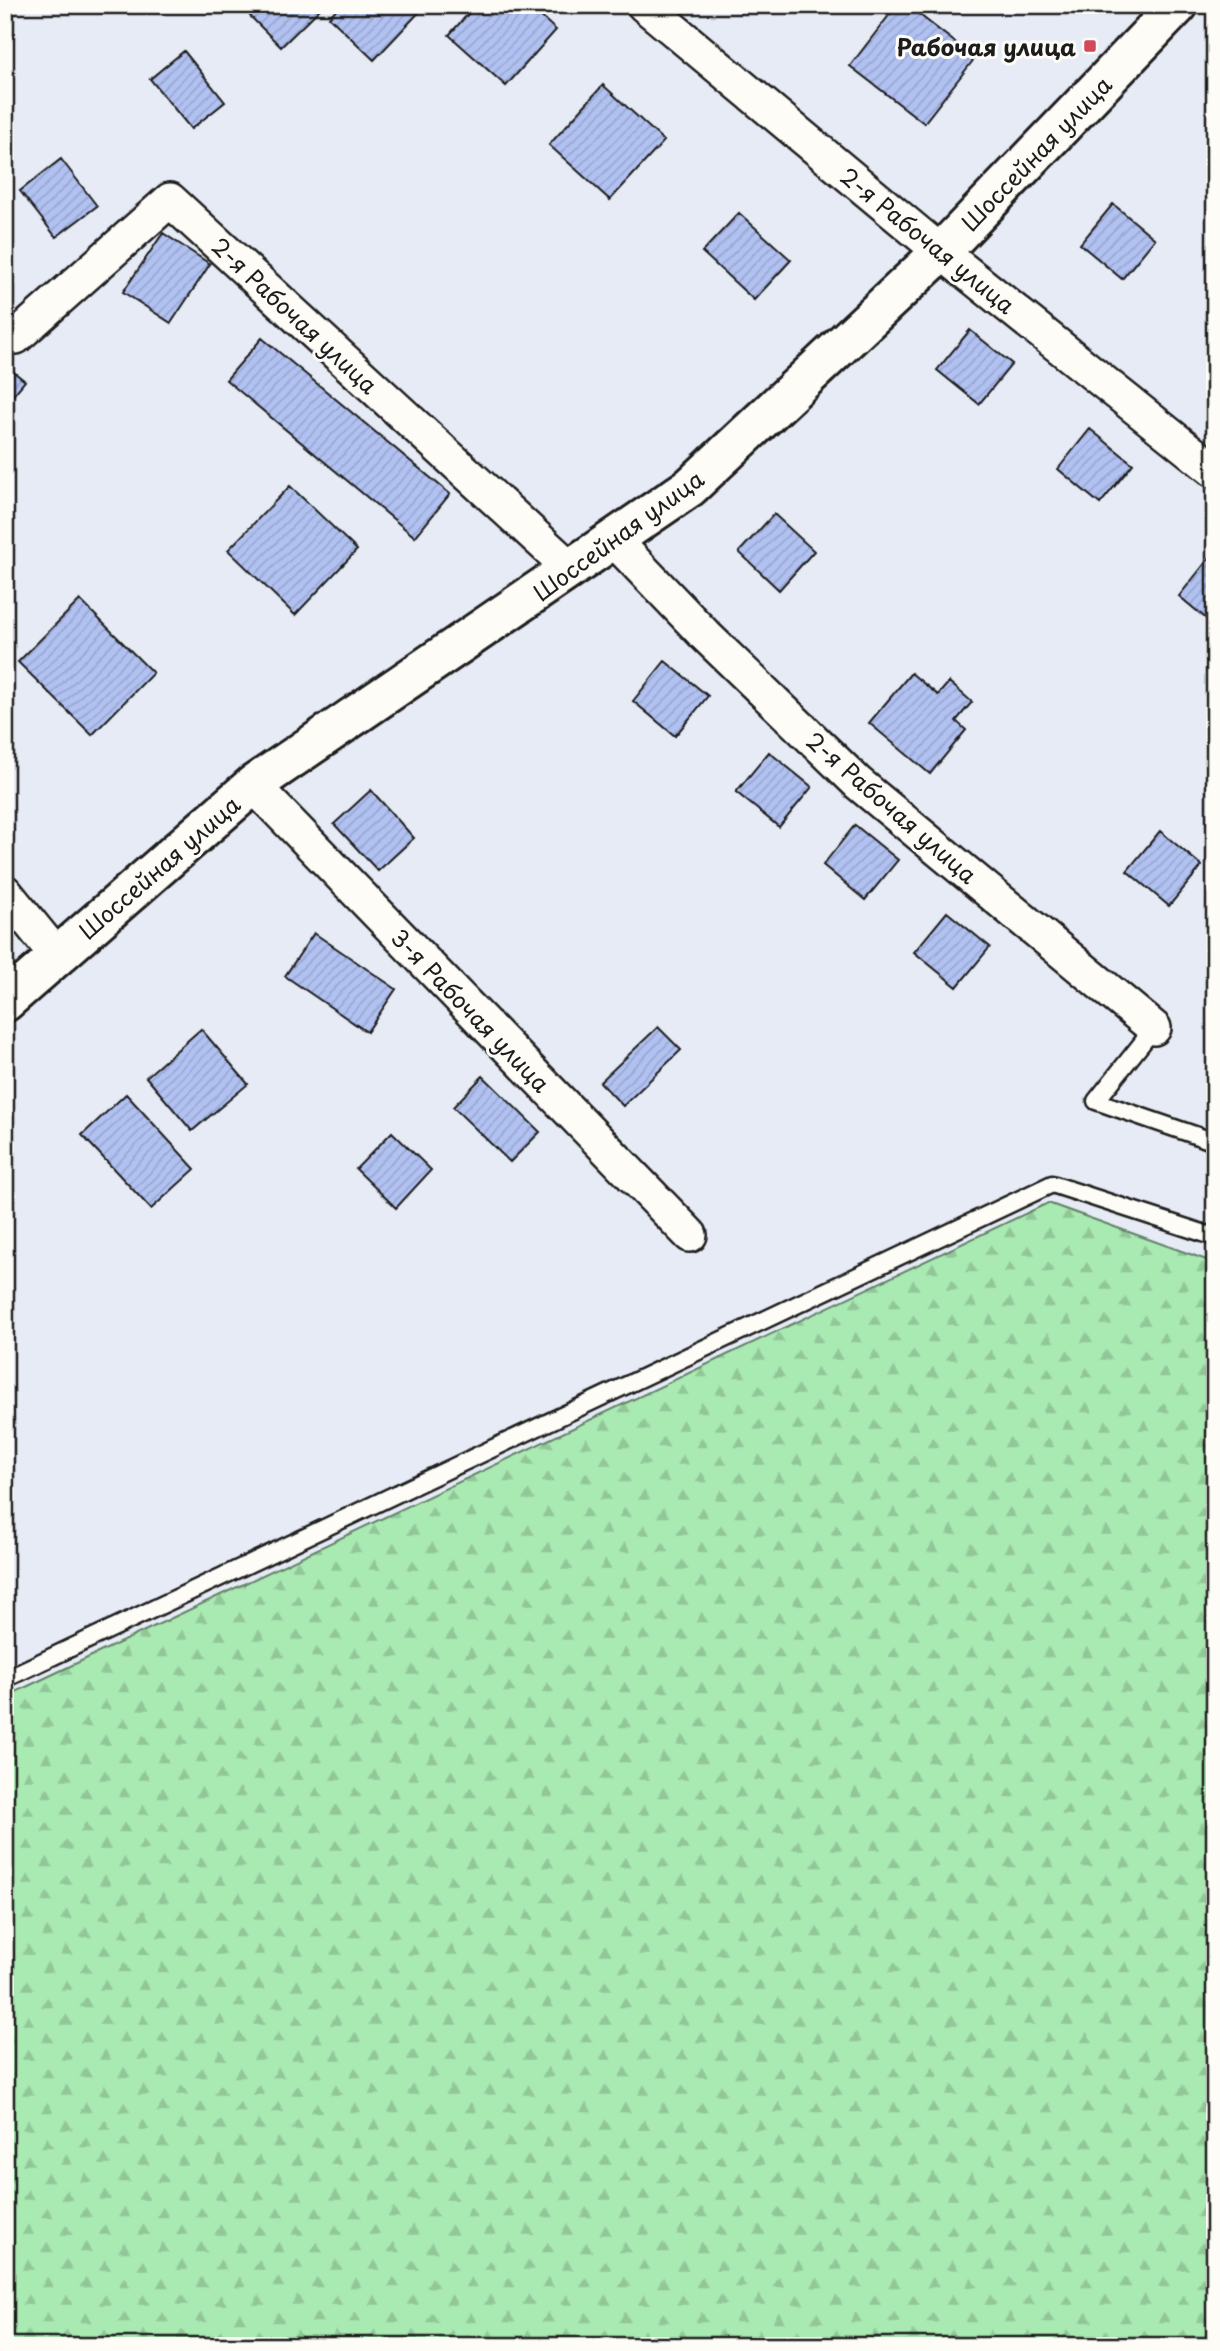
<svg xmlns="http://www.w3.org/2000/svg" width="1220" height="2351" font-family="'Playpen Sans',sans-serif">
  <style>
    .forest { fill: url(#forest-firs); stroke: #628267; stroke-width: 2 }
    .building { fill: url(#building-hatch); stroke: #1c1c1c; stroke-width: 2 }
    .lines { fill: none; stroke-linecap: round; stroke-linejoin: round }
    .lane-casing { stroke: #1c1c1c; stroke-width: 21 }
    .street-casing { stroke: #1c1c1c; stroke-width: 38 }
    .secondary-casing { stroke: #1c1c1c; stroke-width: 44 }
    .lane { stroke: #fdfcf7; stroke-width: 16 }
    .street { stroke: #fdfcf7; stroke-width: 33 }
    .secondary { stroke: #fdfcf7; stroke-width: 38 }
    .poi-dot { fill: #d1495b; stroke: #fdfcf7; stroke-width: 2.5 }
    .labels { text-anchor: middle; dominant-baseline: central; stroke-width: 6; stroke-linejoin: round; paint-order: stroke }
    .poi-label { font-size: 23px; font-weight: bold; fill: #1c1c1c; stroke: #fdfcf7; text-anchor: end }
    .street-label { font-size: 23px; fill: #1c1c1c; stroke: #fdfcf7 }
  </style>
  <defs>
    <pattern id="forest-firs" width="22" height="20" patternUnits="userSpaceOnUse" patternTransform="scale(1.75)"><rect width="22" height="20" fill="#a9e9b2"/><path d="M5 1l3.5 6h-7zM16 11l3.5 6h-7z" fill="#91c798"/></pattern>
    <pattern id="building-hatch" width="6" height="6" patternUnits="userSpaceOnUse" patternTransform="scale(1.75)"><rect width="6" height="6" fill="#b1c2f2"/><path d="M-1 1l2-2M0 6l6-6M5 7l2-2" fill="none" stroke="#98a6cf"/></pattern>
  </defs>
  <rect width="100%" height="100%" fill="#e6ebf6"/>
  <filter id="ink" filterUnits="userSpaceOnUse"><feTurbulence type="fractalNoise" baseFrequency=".0143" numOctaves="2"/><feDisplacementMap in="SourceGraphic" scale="14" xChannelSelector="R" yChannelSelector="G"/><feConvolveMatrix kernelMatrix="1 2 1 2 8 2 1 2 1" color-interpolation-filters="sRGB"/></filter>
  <g filter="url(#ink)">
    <!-- forest -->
    <path class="forest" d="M1048,1203L1215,1263V2346H5V1697Z"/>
    <!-- building -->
    <path class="building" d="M261,5H324L281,47L250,16Z
      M340,5H426L374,60L329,17Z
      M476,5H528L556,30L506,86L449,35Z
      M897,5H907L975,58L924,123L850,66Z
      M184,51L225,102L191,129L150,79Z
      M603,85L664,141L610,200L549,145Z
      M61,159L97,206L56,237L20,191Z
      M1113,204L1155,239L1122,279L1080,244Z
      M739,213L791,260L754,300L702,252Z
      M163,233L210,264L171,323L123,292Z
      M970,330L1012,364L979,404L937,370Z
      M262,338L450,494L415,537L226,380Z
      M5,365L25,381L5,405Z
      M1090,429L1133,464L1100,504L1058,469Z
      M290,486L357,550L295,615L228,550Z
      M774,514L814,551L779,590L739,552Z
      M1211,556L1215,559V626L1179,596Z
      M80,600L153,673L92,735L18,662Z
      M665,661L708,696L675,736L633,701Z
      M911,673L938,695L949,682L972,702L956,721L966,730L930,774L869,723Z
      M769,752L812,787L779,827L736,792Z
      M371,790L414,838L378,871L334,824Z
      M855,825L898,860L865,900L823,865Z
      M1160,831L1202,866L1169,906L1127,871Z
      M947,912L990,947L957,987L914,952Z
      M314,933L396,989L367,1032L285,976Z
      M658,1027L681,1050L623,1106L600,1082Z
      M201,1029L248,1084L192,1131L146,1077Z
      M483,1076L540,1132L510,1162L453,1107Z
      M126,1094L195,1169L151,1209L82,1135Z
      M392,1132L431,1170L396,1208L356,1169Z"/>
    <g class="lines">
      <!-- lane casing -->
      <g class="lane-casing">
        <path id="lane" d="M1154,1028L1096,1101L1215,1142
          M5,1679L1052,1184L1215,1237"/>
      </g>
      <!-- street casing -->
      <g class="street-casing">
        <path id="street" d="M644,5L941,252L1215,471
          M16,337L170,200L571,569
          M614,540L705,635L858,783L1154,1028
          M253,785L690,1235
          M5,892L57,956"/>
      </g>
      <!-- secondary casing -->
      <g class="secondary-casing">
        <path id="secondary" d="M5,1002L253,785L690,487L941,252L1178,5"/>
      </g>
      <!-- lane -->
      <use href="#lane" class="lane"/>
      <!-- street -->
      <use href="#street" class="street"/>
      <!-- secondary -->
      <use href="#secondary" class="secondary"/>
    </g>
  </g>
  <!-- markers -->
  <rect class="poi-dot" x="1083" y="39" width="14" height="14" rx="3.5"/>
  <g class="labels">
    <!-- poi labels -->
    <g class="poi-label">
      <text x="1076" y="46">Рабочая улица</text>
    </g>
    <!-- street labels -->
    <g class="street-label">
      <text transform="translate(1036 153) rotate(-46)">Шоссейная улица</text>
      <text transform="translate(928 240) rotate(39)">2-я Рабочая улица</text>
      <text transform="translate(295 315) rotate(43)">2-я Рабочая улица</text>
      <text transform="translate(618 535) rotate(-36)">Шоссейная улица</text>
      <text transform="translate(892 807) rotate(41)">2-я Рабочая улица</text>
      <text transform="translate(159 867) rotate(-41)">Шоссейная улица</text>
      <text transform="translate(471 1010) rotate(46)">3-я Рабочая улица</text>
    </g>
  </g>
  <!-- margin -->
  <rect width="1220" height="2351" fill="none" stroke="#fdfcf7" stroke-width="28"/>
  <rect x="14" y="14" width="1192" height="2323" fill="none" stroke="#1c1c1c" stroke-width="2.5" filter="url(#ink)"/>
</svg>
